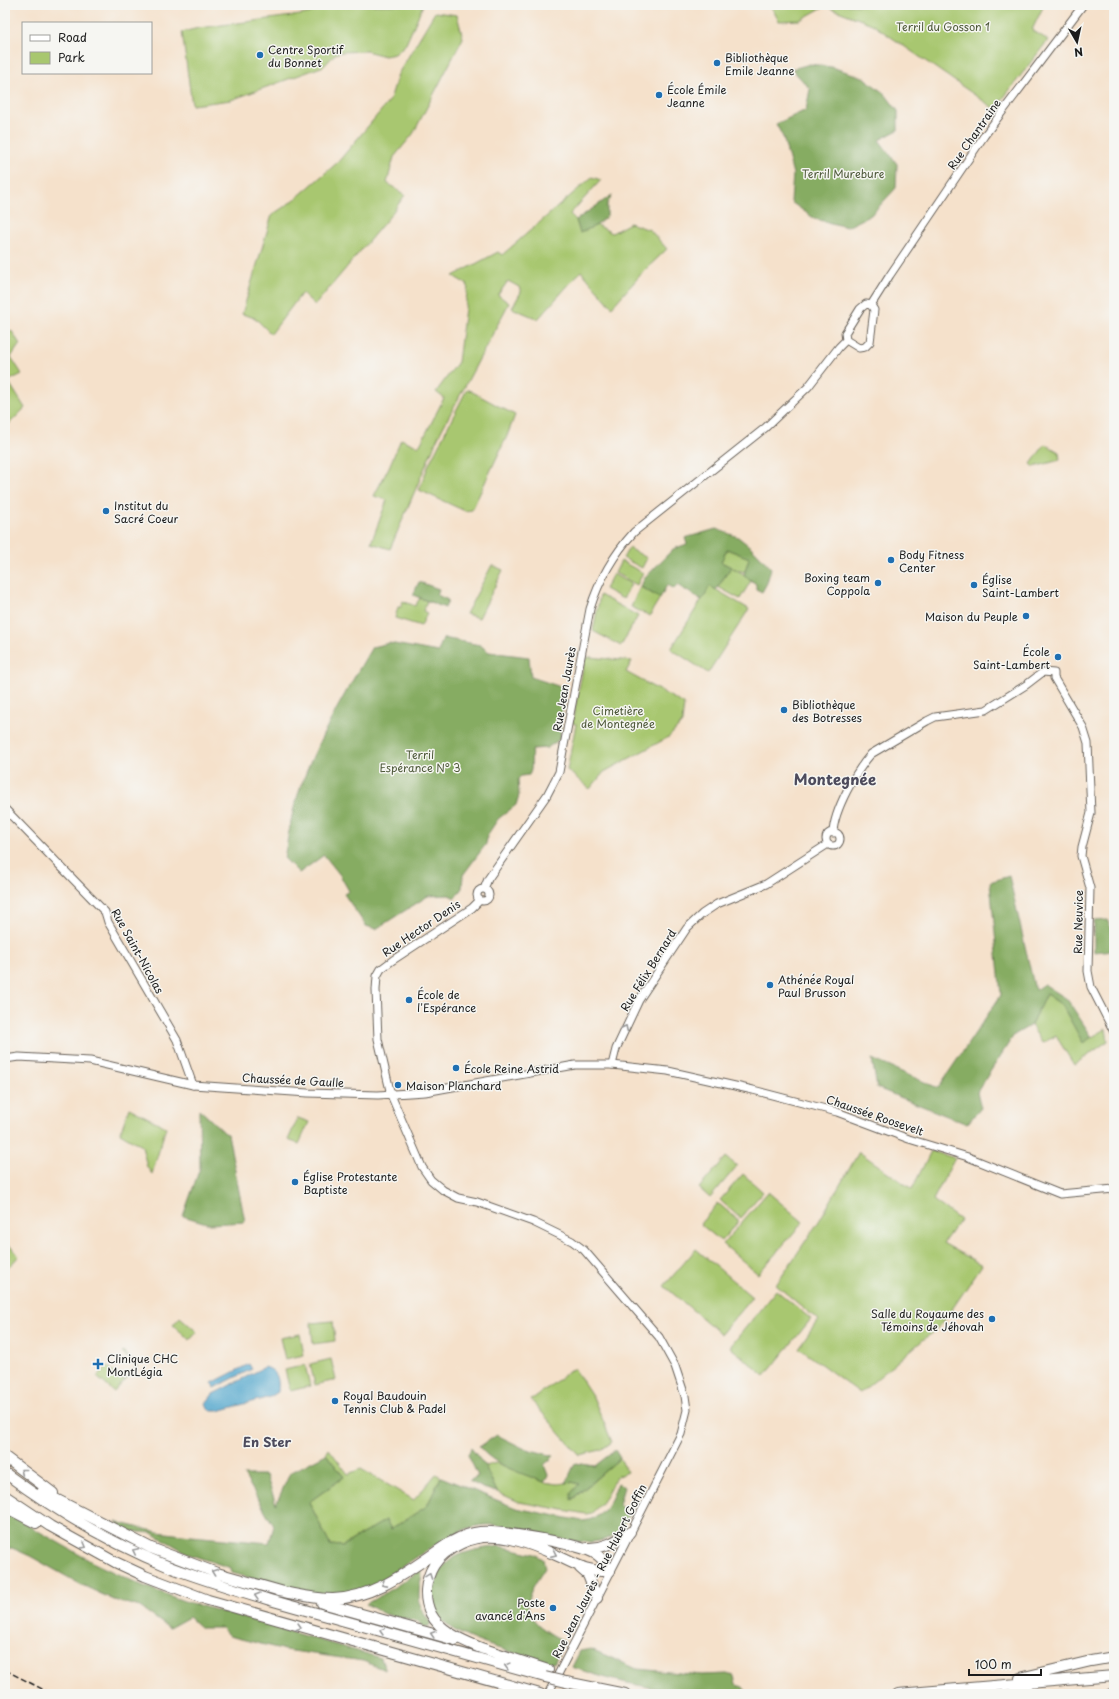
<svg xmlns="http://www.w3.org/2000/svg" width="1119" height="1699" font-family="'Playpen Sans',sans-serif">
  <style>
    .green { fill: #a8c76f; stroke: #627246 }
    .forest { fill: #86ac62; stroke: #51643f }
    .water { fill: #4fa5cc; stroke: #366074 }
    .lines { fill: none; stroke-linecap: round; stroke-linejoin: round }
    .tertiary-casing { stroke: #686159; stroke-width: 9 }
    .secondary-casing { stroke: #686159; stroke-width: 9 }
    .motorway-casing { stroke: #686159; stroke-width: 12 }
    .tertiary { stroke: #fff; stroke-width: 7 }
    .secondary { stroke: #fff; stroke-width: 7 }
    .motorway { stroke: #fff; stroke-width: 10 }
    .rail { stroke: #1c1c1c; stroke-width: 1.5; stroke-dasharray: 6 3; stroke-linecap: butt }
    .motorway-bridge-casing { stroke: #686159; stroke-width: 12; stroke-linecap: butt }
    .motorway-bridge { stroke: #fff; stroke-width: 10 }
    .oneway { stroke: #999 }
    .poi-dot { fill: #1f6fb2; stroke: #f6f6f2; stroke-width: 1.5 }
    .labels { text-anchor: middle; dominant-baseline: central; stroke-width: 3; stroke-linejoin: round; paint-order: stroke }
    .park-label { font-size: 11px; fill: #4d5839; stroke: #f6f6f2 }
    .poi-label { font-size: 11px; fill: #1c1c1c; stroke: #f6f6f2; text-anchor: start }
    .street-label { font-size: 11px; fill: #1c1c1c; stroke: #f6f6f2 }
    .quarter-label { font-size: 13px; font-weight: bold; fill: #4d4b5c; stroke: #f6f6f2 }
    .district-label { font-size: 15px; font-weight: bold; fill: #4d4b5c; stroke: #f6f6f2 }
  </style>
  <rect width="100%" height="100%" fill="#f6f6f2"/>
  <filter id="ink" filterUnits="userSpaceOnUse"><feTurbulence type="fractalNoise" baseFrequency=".025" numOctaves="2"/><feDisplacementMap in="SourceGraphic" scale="8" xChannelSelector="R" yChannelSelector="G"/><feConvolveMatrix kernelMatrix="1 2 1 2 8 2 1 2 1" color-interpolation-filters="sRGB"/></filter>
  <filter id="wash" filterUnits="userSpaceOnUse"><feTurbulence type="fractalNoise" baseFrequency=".012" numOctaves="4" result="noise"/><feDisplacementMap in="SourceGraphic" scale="16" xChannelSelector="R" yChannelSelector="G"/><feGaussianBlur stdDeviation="0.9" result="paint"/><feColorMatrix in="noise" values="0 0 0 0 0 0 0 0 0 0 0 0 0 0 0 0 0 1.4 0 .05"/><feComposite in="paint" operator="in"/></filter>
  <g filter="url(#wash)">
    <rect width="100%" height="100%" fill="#f5e1cb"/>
    <!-- green -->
    <path class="green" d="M328,5H423L406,44L395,54L385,56L366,51L341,52L335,54L324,66L231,100L192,105L182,32L199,28L300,15L310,13Z
      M770,5H1044L1032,30L1048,40L995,109L872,24L825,6L800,20L779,21Z
      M435,12L457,15L463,38L413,134L394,157L387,183L405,195L389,217L315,305L302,293L271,334L255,318L242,314L272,215L294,200L338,162L390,100L398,74Z
      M592,177L601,180L570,214L576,220L580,233L597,225L612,233L630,223L650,230L667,249L644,271L612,307L581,271L538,319L512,308L521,292L519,287L508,281L498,295L509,303L438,437L390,549L371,543L387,500L374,496L389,467L401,439L417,446L420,445L444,398L436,392L458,362L468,285L453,276L498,252L502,255Z
      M11,330L20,344L11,357L22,374L8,381L25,408L5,428V335Z
      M467,389L515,415L507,436L472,510L465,511L419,490L429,464Z
      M1045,444L1059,452L1060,460L1034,467L1031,464Z
      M629,548L647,558L642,568L623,558Z
      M726,549L750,558L744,572L733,568L752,579L740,599L718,587L731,567L721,562Z
      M621,561L643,573L637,585L615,573Z
      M492,565L503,570L479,618L466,614Z
      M613,574L631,584L623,599L605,589Z
      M710,586L749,609L708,673L671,649Z
      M640,587L660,598L652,611V614L650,616L631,607Z
      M600,595L638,616L621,646L593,631Z
      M420,598L427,601L423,611L427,613L421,626L395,618L398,607H401L403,601L415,606Z
      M589,657L632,661L626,672L684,704L682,723L669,737L604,772L590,789L567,770L576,724L572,723L585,659Z
      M1046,994L1062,1005L1083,1042L1106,1029L1108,1041L1074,1065L1056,1036L1042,1043L1031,1025Z
      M129,1108L166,1127L152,1174L147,1167L142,1146L120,1133Z
      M298,1118L309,1122L299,1144L288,1140Z
      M931,1151L955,1158L933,1200L960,1220L943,1243L982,1265L942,1324L860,1393L799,1348L818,1320L776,1285L819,1221L859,1152L912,1189Z
      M726,1157L737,1166L710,1198L699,1188Z
      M743,1174L763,1192L740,1218L720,1200Z
      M768,1192L803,1222L758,1274L723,1244Z
      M718,1203L739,1221L721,1241L700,1224Z
      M9,1245L19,1256L5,1271V1250Z
      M696,1249L752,1297L721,1334L664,1286Z
      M776,1290L811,1319L765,1376L730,1347Z
      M180,1317L197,1332L190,1340L173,1325Z
      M333,1321L335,1341L313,1344L311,1323Z
      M300,1334L304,1355L285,1359L280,1338Z
      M123,1352L138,1366L114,1392L97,1377L107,1366L123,1380L136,1366L122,1353Z
      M331,1359L336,1380L315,1385L310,1364Z
      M305,1365L310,1386L290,1391L285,1370Z
      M574,1368L593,1397L612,1442L601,1450L579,1455L531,1400Z
      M329,1449L348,1474L361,1469L414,1500L436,1474L441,1477L427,1506L391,1529L386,1520L342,1546L330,1545L309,1502L344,1477L326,1454Z
      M620,1458L627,1472L616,1477L602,1502L592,1513L586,1514L519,1502L497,1492L485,1466L496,1463L544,1482L558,1484L572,1482L579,1484L572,1500Z"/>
    <!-- forest -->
    <path class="forest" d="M810,64L831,67L863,77L885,94L898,111V130L879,140L897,164L896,188L871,215L847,227L815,219L791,202L793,174L783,137L776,124L806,110L810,89L792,69Z
      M612,195L607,204V216L597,225L580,233L576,220Z
      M716,529L738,537L753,549L771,568L767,583L762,592L756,589V584L744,575L749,558L727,549L721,562L731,567L716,590L710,586L702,600L677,585L674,589L667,585L660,598L641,587L644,579L673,549L687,544L685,538Z
      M419,582L439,589L437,595L448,600L445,608L413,595Z
      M443,638L480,645L489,652L529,657L531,677L564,688L560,739L547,748L533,749C529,758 534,767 529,775L521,776L518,779L519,795L516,805L498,819L488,834L486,844L463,875L462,888L455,898L449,895L428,896L376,929L366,926L344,894L349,891L340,875L324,855L299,873L284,858C288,840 290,821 295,804C312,748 343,697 372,647L389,643L438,652Z
      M1009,876L1035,990L1044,984L1067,999L1092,1037L1083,1043L1062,1005L1046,994L1031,1025L1014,1035L977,1092L981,1108L967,1124L877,1088L872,1059L938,1088L1001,995L990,882Z
      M1107,920L1114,933V950L1094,952V921Z
      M199,1109L225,1133L228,1134L245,1222L210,1224L183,1216L200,1168Z
      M497,1435L523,1448L554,1456L544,1465L548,1475L544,1482C521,1473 495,1466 479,1447Z
      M471,1448L485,1466L497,1492L483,1488L469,1481L478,1476L468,1455Z
      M615,1450L620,1458L571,1500V1493L579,1484L572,1482L566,1483L575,1463L595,1466Z
      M326,1454L344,1477L309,1502L330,1545L342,1546L386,1520L391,1529L427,1506L441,1477L516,1508L582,1521C605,1519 610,1502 618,1483L624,1487L619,1504L630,1514C626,1520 622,1527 618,1532C586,1561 518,1517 477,1526C453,1531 432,1547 411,1561C399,1568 380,1584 367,1588C322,1604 275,1584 232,1573L231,1568L191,1555L152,1533L127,1531L116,1522L158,1532L191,1536L269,1543L274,1526L244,1475H266L276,1504L290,1473Z
      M5,1512L94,1563L141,1585L184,1601L381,1658L385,1670L363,1661L285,1650L229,1636L222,1628H201L189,1617L169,1628L140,1607L114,1600L80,1584L30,1556L12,1548L5,1549Z
      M499,1546L535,1554L543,1559L545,1568C532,1589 516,1606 541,1627C549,1633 555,1637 565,1641L554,1663C524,1655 444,1640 432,1607C430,1600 434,1588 436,1580C445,1552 475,1550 499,1546Z
      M421,1570C423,1576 421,1579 420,1585C417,1601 421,1611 431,1623L428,1627L424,1628L418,1621L384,1614L366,1604L393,1588Z
      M591,1649L637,1669L702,1675L728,1674L734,1676L736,1685L743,1687L747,1693C688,1696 627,1687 572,1667L580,1651Z"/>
    <!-- water -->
    <path class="water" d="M249,1364L252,1369L214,1388L212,1383Z
      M265,1367C278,1371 279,1379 278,1392L270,1397L218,1411H211L208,1409L206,1403L213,1394Z"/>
  </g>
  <g filter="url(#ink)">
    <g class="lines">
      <!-- tertiary casing -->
      <g class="tertiary-casing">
        <path id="tertiary" d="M866,304L871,305L874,310L870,342L865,347L859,348L846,340L845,333L860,309Z
          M871,305L890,275L984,136L1083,5
          M5,809L105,912L108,922L177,1040L193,1085
          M826 839a7 7 0 1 1 14 0a7 7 0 1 1-14 0Z
          M833,833C834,810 856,771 871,754L927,721L935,717L986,710L1026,685L1043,672L1054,673V678L1083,727L1088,743L1091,813L1082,847L1081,856L1090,888L1088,971L1091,987L1114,1032
          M484,889L488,879L547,795L559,772L590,609C599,580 614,554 634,532L765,428L808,387L839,347L846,340
          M477 895a6 6 0 1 1 12 0a6 6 0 1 1-12 0Z
          M612,1065L616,1049L639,1000L687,928L702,914L717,904L766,884L828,844
          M391,1095L378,1039L376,990L377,976L381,969L393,960L472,908L480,900"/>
      </g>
      <!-- secondary casing -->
      <g class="secondary-casing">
        <path id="secondary" d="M5,1059L19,1057L90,1061L193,1085L308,1093L378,1095L425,1092L575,1065H612L668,1071L753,1090L837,1112L909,1139L968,1157L1060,1194L1114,1189
          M391,1095L422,1167L431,1180L443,1190L458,1198L477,1202L533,1222L572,1241L584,1250L659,1337L675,1366L685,1396L687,1410L681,1434L548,1694"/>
      </g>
      <!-- motorway casing -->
      <g class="motorway-casing">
        <path id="motorway" d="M5,1457L53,1493
          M5,1473C56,1511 112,1544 172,1568C204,1580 237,1590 270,1600L545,1677
          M42,1492L151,1548L217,1573L284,1592
          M5,1496L50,1526L115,1562L145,1576L208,1600L540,1694
          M5,1507L36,1523
          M587,1548C604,1549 616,1541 630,1532
          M580,1568L588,1575L597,1598
          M278,1591C296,1594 314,1599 333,1599C378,1598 415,1565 451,1542C460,1537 469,1533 480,1532C499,1530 581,1544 596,1554C603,1558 606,1565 610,1571C588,1572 577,1565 558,1556C530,1543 493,1528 462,1543C451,1548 441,1554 434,1565C425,1580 423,1598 431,1614C441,1633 465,1641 483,1649
          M322,1603L455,1640
          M478,1647L548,1670
          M1020,1678L1091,1661L1114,1657
          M566,1682L625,1694
          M898,1694L1114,1676
          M1111,1694H1114"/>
      </g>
      <!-- tertiary -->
      <use href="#tertiary" class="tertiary"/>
      <!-- secondary -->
      <use href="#secondary" class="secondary"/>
      <!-- motorway -->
      <use href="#motorway" class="motorway"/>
      <!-- rail -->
      <path class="rail" d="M5,1670L52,1694"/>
      <!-- motorway-bridge casing -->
      <g class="motorway-bridge-casing">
        <path id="motorway-bridge" d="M545,1677L566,1682"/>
      </g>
      <!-- motorway-bridge -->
      <use href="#motorway-bridge" class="motorway-bridge"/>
    </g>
    <!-- one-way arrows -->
    <defs><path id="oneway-chevron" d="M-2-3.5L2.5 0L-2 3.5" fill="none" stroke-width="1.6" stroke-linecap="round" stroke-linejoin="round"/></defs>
    <g class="oneway">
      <use href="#oneway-chevron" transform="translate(625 1028) rotate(-65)"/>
      <use href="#oneway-chevron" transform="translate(23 1471) rotate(-142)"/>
      <use href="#oneway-chevron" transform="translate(84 1546) rotate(29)"/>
      <use href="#oneway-chevron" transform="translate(135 1551) rotate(-155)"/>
      <use href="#oneway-chevron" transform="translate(554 1554) rotate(24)"/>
      <use href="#oneway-chevron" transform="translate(214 1572) rotate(-160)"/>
      <use href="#oneway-chevron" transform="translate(429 1576) rotate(-70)"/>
      <use href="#oneway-chevron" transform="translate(384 1584) rotate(151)"/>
      <use href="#oneway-chevron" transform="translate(257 1596) rotate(-164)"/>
      <use href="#oneway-chevron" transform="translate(299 1627) rotate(16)"/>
      <use href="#oneway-chevron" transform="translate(382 1631) rotate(-164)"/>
      <use href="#oneway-chevron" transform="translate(433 1634) rotate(-163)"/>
      <use href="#oneway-chevron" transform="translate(507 1666) rotate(-165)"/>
    </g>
  </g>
  <!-- markers -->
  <g class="poi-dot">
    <circle cx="260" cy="55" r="4"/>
    <circle cx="717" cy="63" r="4"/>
    <circle cx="659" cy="95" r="4"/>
    <circle cx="106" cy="511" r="4"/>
    <circle cx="891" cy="560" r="4"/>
    <circle cx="878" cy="583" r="4"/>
    <circle cx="974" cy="585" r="4"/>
    <circle cx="1026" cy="616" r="4"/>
    <circle cx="1058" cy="657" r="4"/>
    <circle cx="784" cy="710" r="4"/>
    <circle cx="770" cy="985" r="4"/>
    <circle cx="409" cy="1000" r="4"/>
    <circle cx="456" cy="1068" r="4"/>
    <circle cx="398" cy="1085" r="4"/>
    <circle cx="295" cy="1182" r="4"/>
    <circle cx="992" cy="1319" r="4"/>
    <path d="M96 1358h4v4h4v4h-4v4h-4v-4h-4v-4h4z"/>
    <circle cx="335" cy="1401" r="4"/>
    <circle cx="553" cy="1608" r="4"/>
  </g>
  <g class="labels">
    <!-- park labels -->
    <g class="park-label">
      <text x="943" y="26">Terril du Gosson 1</text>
      <text x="843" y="173">Terril Murebure</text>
      <text x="618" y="710">Cimetière<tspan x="618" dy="13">de Montegnée</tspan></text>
      <text x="420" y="754">Terril<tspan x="420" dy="13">Espérance N° 3</tspan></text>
    </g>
    <!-- poi labels -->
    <g class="poi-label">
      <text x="268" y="49">Centre Sportif<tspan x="268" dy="13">du Bonnet</tspan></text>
      <text x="725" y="57">Bibliothèque<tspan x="725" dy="13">Emile Jeanne</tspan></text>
      <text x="667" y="89">École Émile<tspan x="667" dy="13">Jeanne</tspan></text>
      <text x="114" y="505">Institut du<tspan x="114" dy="13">Sacré Coeur</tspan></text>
      <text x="899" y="554">Body Fitness<tspan x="899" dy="13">Center</tspan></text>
      <text x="870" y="577" text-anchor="end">Boxing team<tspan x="870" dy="13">Coppola</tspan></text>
      <text x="982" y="579">Église<tspan x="982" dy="13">Saint-Lambert</tspan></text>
      <text x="1018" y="616" text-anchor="end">Maison du Peuple</text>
      <text x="1050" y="651" text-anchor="end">École<tspan x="1050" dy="13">Saint-Lambert</tspan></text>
      <text x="792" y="704">Bibliothèque<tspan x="792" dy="13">des Botresses</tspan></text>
      <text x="778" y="979">Athénée Royal<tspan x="778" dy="13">Paul Brusson</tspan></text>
      <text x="417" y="994">École de<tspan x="417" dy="13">l'Espérance</tspan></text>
      <text x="464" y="1068">École Reine Astrid</text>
      <text x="406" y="1085">Maison Planchard</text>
      <text x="303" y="1176">Église Protestante<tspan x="303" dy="13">Baptiste</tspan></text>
      <text x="984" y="1313" text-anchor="end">Salle du Royaume des<tspan x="984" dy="13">Témoins de Jéhovah</tspan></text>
      <text x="107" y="1358">Clinique CHC<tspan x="107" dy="13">MontLégia</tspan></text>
      <text x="343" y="1395">Royal Baudouin<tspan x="343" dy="13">Tennis Club &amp; Padel</tspan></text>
      <text x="545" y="1602" text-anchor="end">Poste<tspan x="545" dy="13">avancé d'Ans</tspan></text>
    </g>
    <!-- street labels -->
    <g class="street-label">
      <text transform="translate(974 134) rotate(-55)">Rue Chantraine</text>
      <text transform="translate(564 689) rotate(-80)">Rue Jean Jaurès</text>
      <text transform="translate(1078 922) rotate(-89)">Rue Neuvice</text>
      <text transform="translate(421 928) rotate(-34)">Rue Hector Denis</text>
      <text transform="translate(138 951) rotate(61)">Rue Saint-Nicolas</text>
      <text transform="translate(648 970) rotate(-58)">Rue Félix Bernard</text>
      <text transform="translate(293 1080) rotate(3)">Chaussée de Gaulle</text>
      <text transform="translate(875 1115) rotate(19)">Chaussée Roosevelt</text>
      <text transform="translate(599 1571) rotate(-63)">Rue Jean Jaurès - Rue Hubert Goffin</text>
    </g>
    <!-- quarter labels -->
    <g class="quarter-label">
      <text x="267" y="1441">En Ster</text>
    </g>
    <!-- district labels -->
    <g class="district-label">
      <text x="835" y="778">Montegnée</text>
    </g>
  </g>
  <!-- margin -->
  <rect width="1119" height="1699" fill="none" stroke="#f6f6f2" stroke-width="20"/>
  <!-- legend -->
  <rect x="22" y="22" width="130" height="52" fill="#f6f6f2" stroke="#9f9f9c"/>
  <rect x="30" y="35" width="20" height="6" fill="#ffffff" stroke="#9f9f9c"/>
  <text x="58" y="42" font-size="12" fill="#1c1c1c">Road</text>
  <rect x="30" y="52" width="20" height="12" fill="#a8c76f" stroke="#9f9f9c"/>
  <text x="58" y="62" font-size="12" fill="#1c1c1c">Park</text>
  <!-- north arrow -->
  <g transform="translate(1077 42) rotate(171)" stroke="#f6f6f2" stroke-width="3" paint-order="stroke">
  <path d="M0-3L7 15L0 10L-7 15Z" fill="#1c1c1c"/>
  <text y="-6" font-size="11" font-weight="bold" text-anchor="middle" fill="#1c1c1c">N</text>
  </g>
  <!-- scale -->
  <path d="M969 1669v6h72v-6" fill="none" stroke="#1c1c1c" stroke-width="2"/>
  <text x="975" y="1669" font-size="12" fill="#1c1c1c" stroke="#f6f6f2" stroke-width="3" paint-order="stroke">100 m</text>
</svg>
